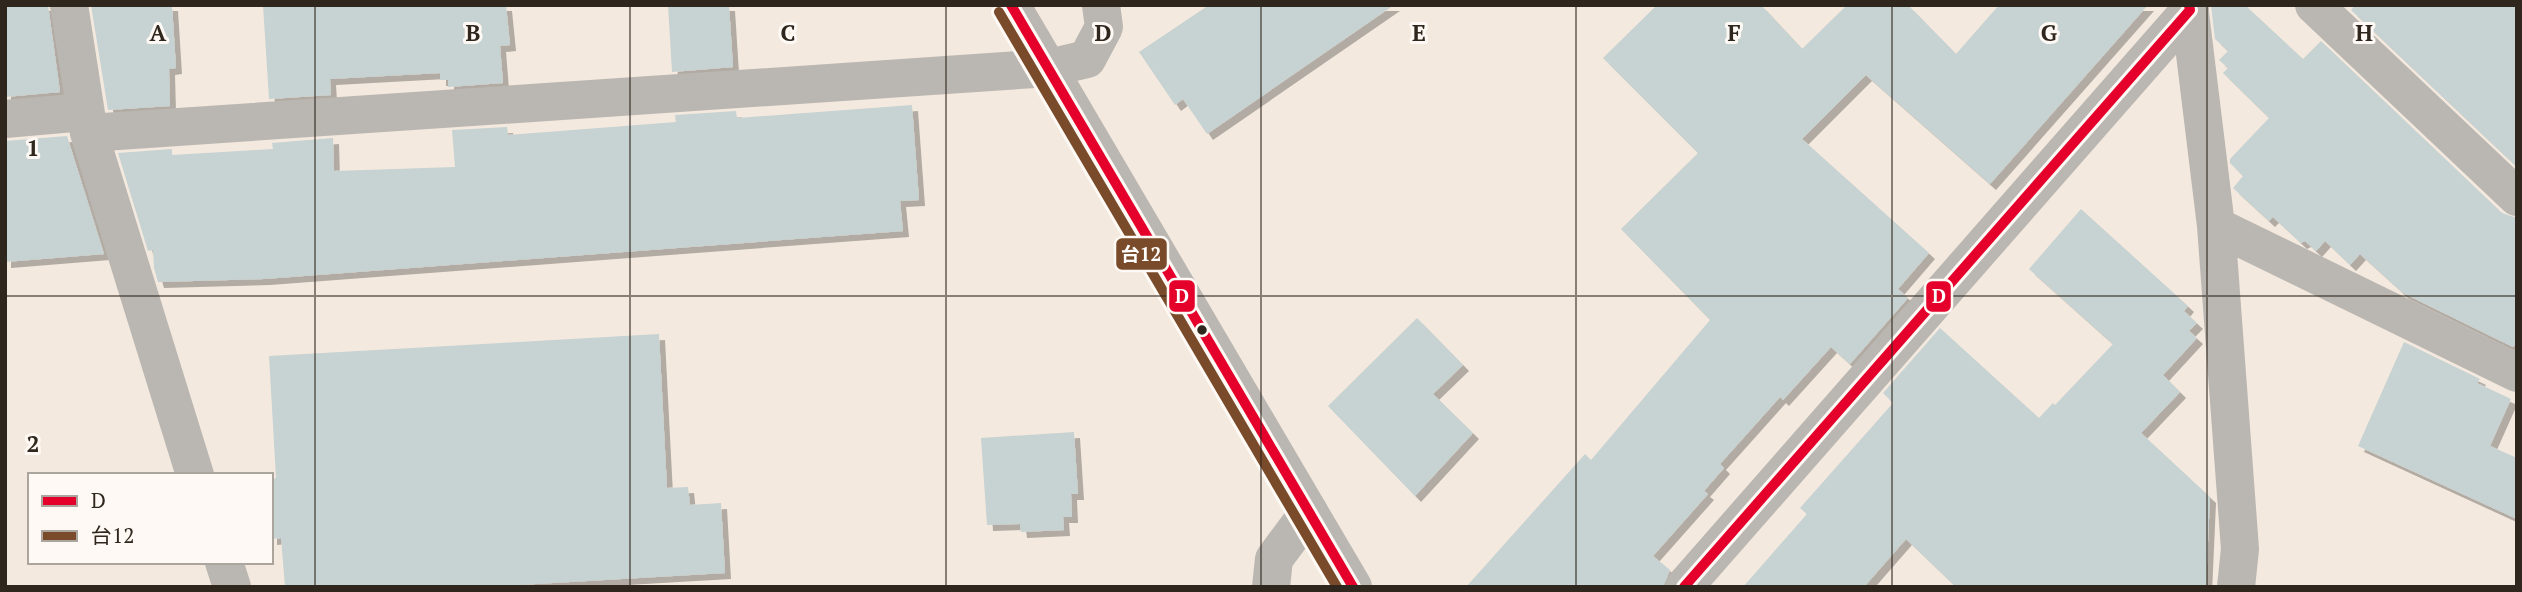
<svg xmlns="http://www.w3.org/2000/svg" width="2522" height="592" font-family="'PT Serif','Noto Sans JP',serif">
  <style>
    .building { fill: #c7d2d2; filter: url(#shadow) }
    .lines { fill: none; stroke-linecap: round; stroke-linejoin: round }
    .minor { stroke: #bab6b1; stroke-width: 38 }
    .tertiary { stroke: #bab6b1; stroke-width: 38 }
    .bus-1-casing { stroke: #fef9f4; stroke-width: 16 }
    .bus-2-casing { stroke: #fef9f4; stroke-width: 16 }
    .bus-1 { stroke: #e4002b; stroke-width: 10 }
    .bus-2 { stroke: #7a4b2a; stroke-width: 10 }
    .grid { fill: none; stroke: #2f271d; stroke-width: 2; stroke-opacity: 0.55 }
    .bus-dot { fill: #2f271d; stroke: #fef9f4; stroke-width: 2.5 }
    .grid-label { font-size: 23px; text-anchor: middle; font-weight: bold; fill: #2f271d; stroke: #fef9f4; stroke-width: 6; stroke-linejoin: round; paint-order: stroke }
    .line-badge { stroke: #fef9f4; stroke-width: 2.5 }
    .badge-label { font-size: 19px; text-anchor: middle; font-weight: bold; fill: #fff }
  </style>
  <defs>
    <filter id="shadow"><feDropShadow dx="6" dy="6" stdDeviation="0" flood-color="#0004"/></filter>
  </defs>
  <rect width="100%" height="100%" fill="#f3e9de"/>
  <!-- building -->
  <path class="building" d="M5,5H48L60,92L5,97Z
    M91,5H172L176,68L169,69L170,106L108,110Z
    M263,5H506L510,45L500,46L503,83L448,87V80H440V73L330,79L331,95L269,99Z
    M668,5H729L733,67L672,72Z
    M1209,5H1394L1207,134L1183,99L1175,105L1139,52Z
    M1657,5H1761L1802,49L1847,5H1908L1956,54L1999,5H2148L1990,184L1866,75L1802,139L1929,253L1898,289L1908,298L1850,364L1831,347L1783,400L1780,397L1720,464L1724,468L1704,491L1708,494L1653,556L1670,570L1663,587H1466L1585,454L1591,460L1710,320L1621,229L1698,153L1603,58Z
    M2211,5H2245L2303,59L2321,41L2502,213L2517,218V343L2513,347L2403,293L2360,254L2350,265L2325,241L2316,251L2305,241L2301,243L2273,217L2269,221L2233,188L2243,176L2230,163V159L2269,118L2223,73L2228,68L2219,60L2228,51L2215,39Z
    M2355,5H2517V167L2351,10Z
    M912,105L919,200L900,201L903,231L264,279L158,282L154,268L153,250L148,251L118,153L172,149V155L273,149L272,143L333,138L334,171L455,167L452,130L507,127L508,135L676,122L675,115L736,111L737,118Z
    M67,136L104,254L5,262V141Z
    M2081,209L2188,306L2184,311L2197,323L2189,331L2197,338L2163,375L2180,392L2141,433L2210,497L2206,587H1956L1906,539L1864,587H1743L1807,514L1800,508L1893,403L1883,393L1940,328L2039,418L2053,403L2055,405L2113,344L2029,269Z
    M1417,318L1463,365L1433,394L1473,433L1415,496L1328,406Z
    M659,334L667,488L688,487L690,505L721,503L725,573L484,587H285L281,538L271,539V479L276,478L269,356Z
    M2404,342L2480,379L2477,383L2511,399L2490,446L2517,458V519L2358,446Z
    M1074,432L1078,494H1071L1072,517H1063L1064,530L1021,532L1020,524L987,525L981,438Z"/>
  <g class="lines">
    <!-- minor -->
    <path class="minor" d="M69,5L89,133L195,475
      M2189,5L2216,226L2240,549L2236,587
      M2314,5L2517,197
      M5,119L85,112
      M89,133L1049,68L1087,59L1104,27L1101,5
      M2216,226L2517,373
      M224,562L232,587
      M1271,587L1274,559L1309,512
      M1684,587L2190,10"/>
    <!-- tertiary -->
    <path class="tertiary" d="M1011,5L1353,587"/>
    <!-- bus-1 casing -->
    <g class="bus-1-casing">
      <path id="bus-1" d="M1011,5L1353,587
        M1684,587L2190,10L2189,5"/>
    </g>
    <!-- bus-2 casing -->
    <g class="bus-2-casing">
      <path id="bus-2" d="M999,12L1337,587"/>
    </g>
    <!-- bus-1 -->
    <use href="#bus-1" class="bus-1"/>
    <!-- bus-2 -->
    <use href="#bus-2" class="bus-2"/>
  </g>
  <!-- grid -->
  <path class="grid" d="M315,5V587M630,5V587M946,5V587M1261,5V587M1576,5V587M1892,5V587M2207,5V587M5,296H2517"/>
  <!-- markers -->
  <circle class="bus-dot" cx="1202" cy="330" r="6"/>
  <g class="grid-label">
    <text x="158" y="41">A</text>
    <text x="473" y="41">B</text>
    <text x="788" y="41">C</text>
    <text x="1103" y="41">D</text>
    <text x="1419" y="41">E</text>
    <text x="1734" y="41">F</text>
    <text x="2049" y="41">G</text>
    <text x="2364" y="41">H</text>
    <text x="33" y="156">1</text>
    <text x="33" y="452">2</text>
  </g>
  <g class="line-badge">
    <rect x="1115" y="237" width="53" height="34" rx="7" fill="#7a4b2a"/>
    <rect x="1168" y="279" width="28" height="34" rx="7" fill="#e4002b"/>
    <rect x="1925" y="280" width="27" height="33" rx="7" fill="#e4002b"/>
  </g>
  <g class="badge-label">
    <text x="1141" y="261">台12</text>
    <text x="1182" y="303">D</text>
    <text x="1939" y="303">D</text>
  </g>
  <!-- border -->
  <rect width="2522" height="592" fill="none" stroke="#2f271d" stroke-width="14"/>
  <!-- legend -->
  <rect x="28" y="473" width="245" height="91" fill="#fef9f4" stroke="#aba59e" stroke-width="2"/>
  <rect x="42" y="496" width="35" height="10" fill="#e4002b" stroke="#aba59e" stroke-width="2"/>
  <text x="91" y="508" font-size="21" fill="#2f271d">D</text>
  <rect x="42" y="531" width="35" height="10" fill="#7a4b2a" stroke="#aba59e" stroke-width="2"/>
  <text x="91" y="543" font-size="21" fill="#2f271d">台12</text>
</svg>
